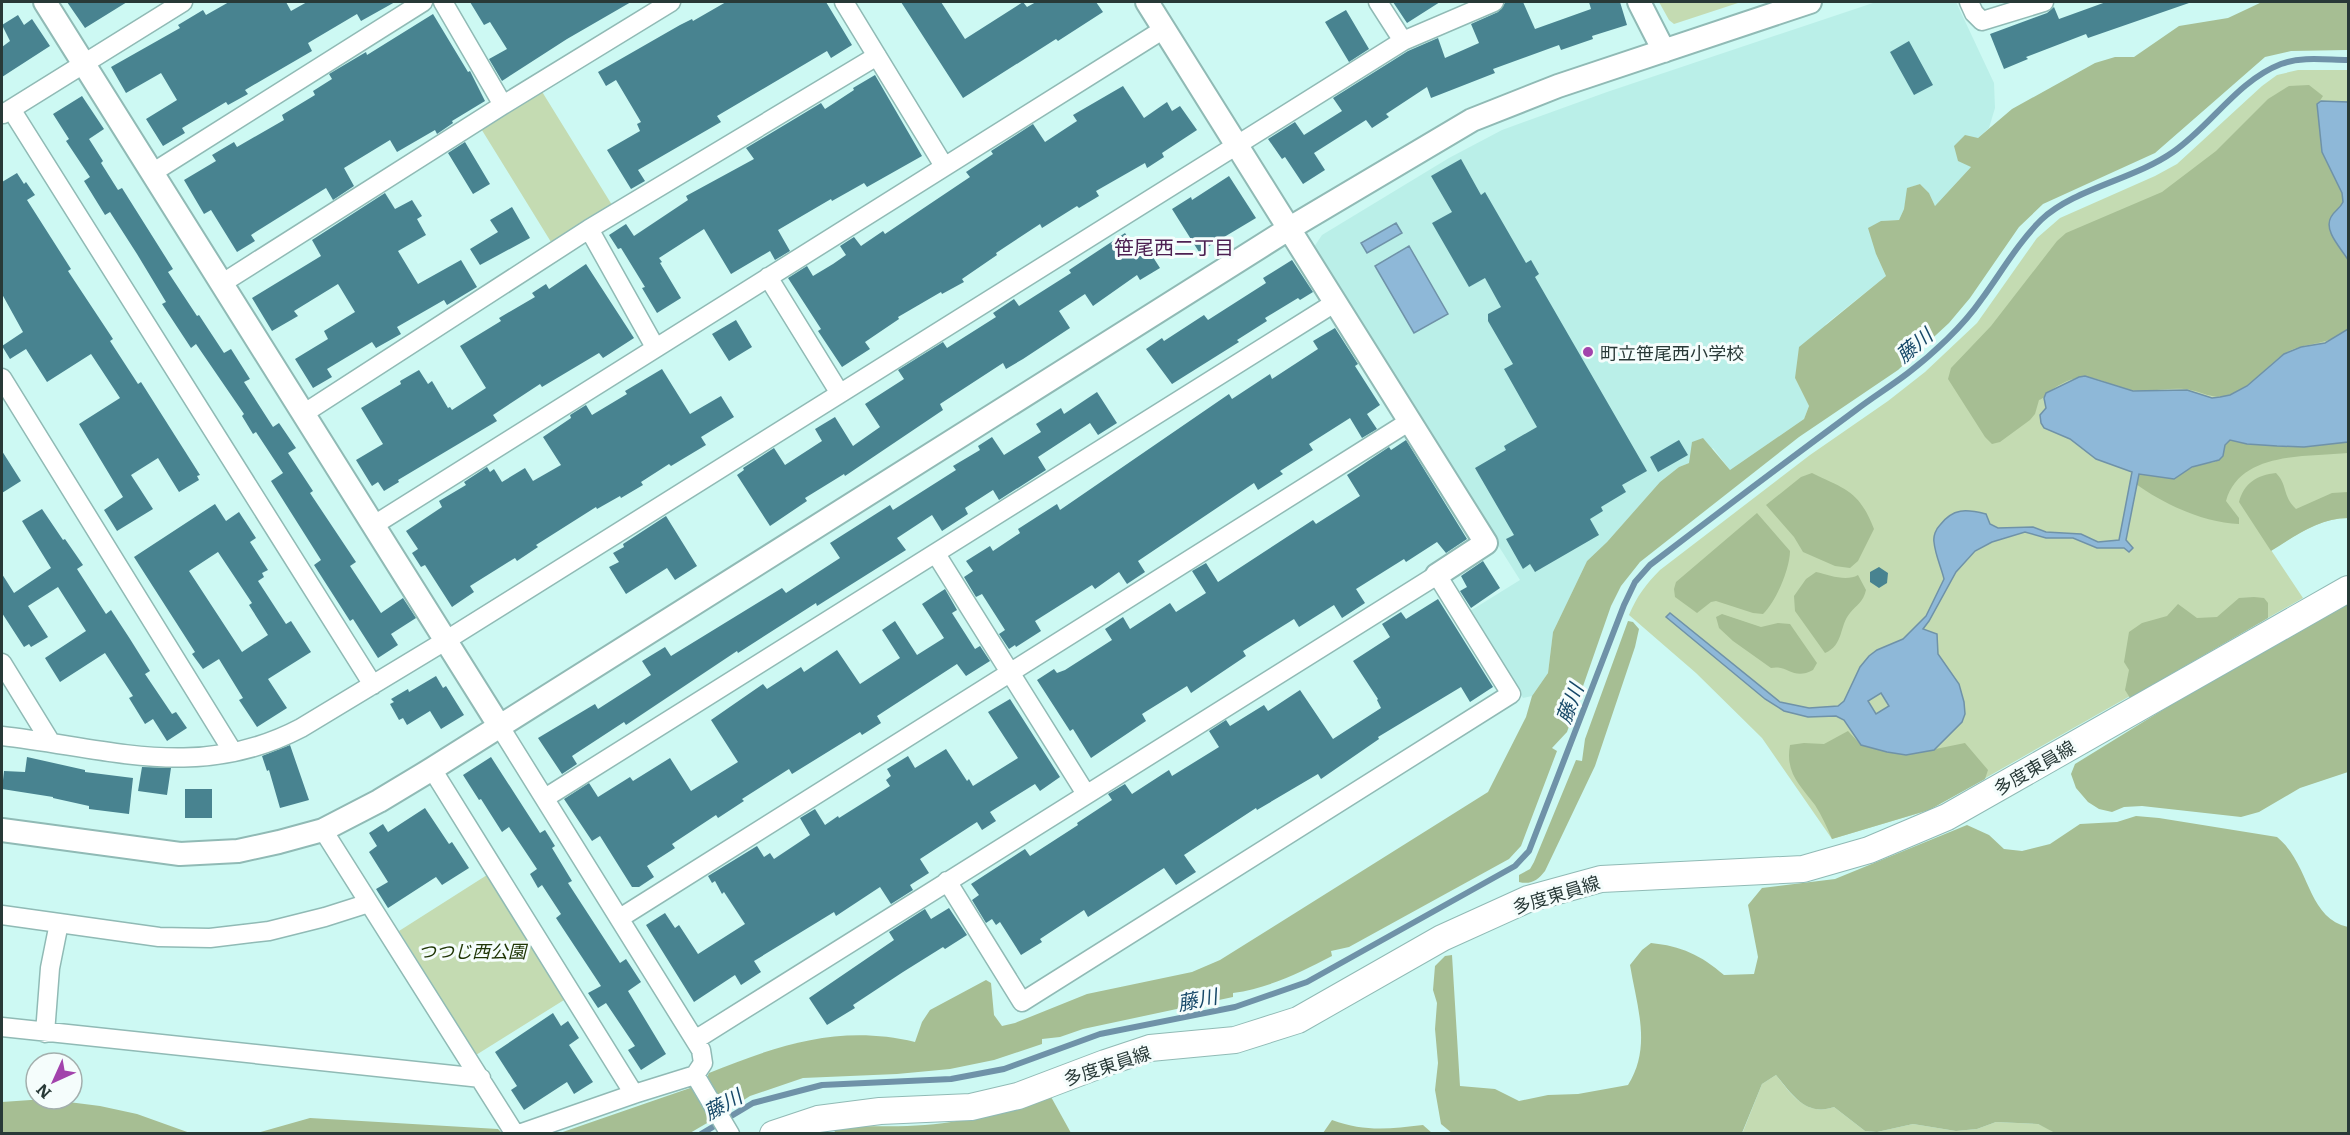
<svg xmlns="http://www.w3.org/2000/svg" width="2350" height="1135" font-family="Literata,'Noto Sans JP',serif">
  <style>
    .built { fill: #baefe8 }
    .green { fill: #c4dbb2 }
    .forest { fill: #a6be93 }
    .water { fill: #8eb8d8; stroke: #6f92a8; stroke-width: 1.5; fill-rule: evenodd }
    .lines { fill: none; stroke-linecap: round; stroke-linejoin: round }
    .stream { stroke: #6f92a8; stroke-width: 6 }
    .building { fill: #488390; fill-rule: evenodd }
    .minor-casing { stroke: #90bab5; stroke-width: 21 }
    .tertiary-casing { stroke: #90bab5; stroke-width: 26 }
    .secondary-casing { stroke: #90bab5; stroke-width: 28 }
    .minor { stroke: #fff; stroke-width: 18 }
    .tertiary { stroke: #fff; stroke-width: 22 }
    .secondary { stroke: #fff; stroke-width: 26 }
    .poi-dot { fill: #a243ac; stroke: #f5fdfc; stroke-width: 2 }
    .labels { text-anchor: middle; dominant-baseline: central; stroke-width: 6; stroke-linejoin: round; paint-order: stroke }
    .poi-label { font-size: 18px; fill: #283937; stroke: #f5fdfc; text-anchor: start }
    .street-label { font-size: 18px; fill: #283937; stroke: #f5fdfc }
    .park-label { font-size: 18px; font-style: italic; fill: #203606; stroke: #f5fdfc }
    .neighbourhood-label { font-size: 20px; fill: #4d2052; stroke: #f5fdfc }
    .water-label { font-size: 20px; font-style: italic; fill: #164868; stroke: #f5fdfc }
  </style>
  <rect width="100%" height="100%" fill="#cdf9f3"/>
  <!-- built -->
  <path class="built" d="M1876,2H1956L1994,83L1995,108L1989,128L1978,138L1971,167L1935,206L1929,193L1920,184L1908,188L1904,209L1899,220L1881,221L1876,254L1886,276L1826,324L1795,378L1809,406L1804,419L1730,470L1713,448L1689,463L1679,467L1660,482L1607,542L1587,561L1553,632L1548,673L1532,696L1523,698L1470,611L1520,580L1312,250L1322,235L1449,158L1502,130L1607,92Z"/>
  <!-- green -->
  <path class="green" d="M1659,2H1741L1674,24L1669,20Z
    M2298,70H2348V518C2319,518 2296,536 2271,550L2303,598L1929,810L1832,839L1762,738L1696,673L1629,615C1637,596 1646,584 1660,570L1810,455L1888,401L1925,372L1977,323L2037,238L2060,218L2155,176L2177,164L2262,86L2277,75Z
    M541,90L612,205L551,242L480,127Z
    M487,875L564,1000L476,1055L399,931Z
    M1776,1075C1791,1094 1806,1117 1834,1107L1865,1131L1877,1132L1913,1124L1956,1131L1977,1129L1996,1122L2038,1124L2057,1133L1742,1134L1762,1084Z"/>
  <!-- forest -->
  <path class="forest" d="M2262,2H2348L2347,50L2291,51L2265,57L2155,153L2043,204L2019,227L1970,298L1949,323L1898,370L1799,437L1640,562L1621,586L1611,606L1567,732L1552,748L1557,751L1521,846L1509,859L1349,947L1331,951L1332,956C1299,973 1269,988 1233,993V997L1083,1029L1060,1037L1042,1039V1044L994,1060L950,1069L897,1074L803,1078L750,1096L733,1107L720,1103L706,1080L709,1073C778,1045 840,1024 915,1042L922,1022L930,1010L986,980L991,983L994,1015L1002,1026L1015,1023L1087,994L1192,972L1220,960L1488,792L1526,717L1532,696L1548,673L1553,632L1587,561L1607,542L1660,482L1679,467L1689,463L1692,442L1703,438L1730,470L1804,419L1809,406L1795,378L1799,347L1886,276L1876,254L1868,228L1881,221L1899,220L1904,209L1907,188L1920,184L1929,193L1935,206L1971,167L1958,161L1954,146L1965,135L1978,138L2012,109L2095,63L2115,57H2134L2179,26L2228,18Z
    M2309,85L2323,96L2317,105L2322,152L2342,193L2343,202L2335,241L2348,260V329C2329,346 2310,341 2289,351C2268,362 2254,387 2230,395C2216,399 2208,395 2195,391C2175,385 2151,393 2131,390C2114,388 2096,374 2078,378C2069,379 2056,386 2049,392C2044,395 2045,398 2039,400L2035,414L2030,420L2000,442L1992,444L1985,437L1948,379L1951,368L1991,326L2057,241L2066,233L2162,192L2216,151L2268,99L2289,86Z
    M2230,440L2247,444L2277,446L2304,447L2348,442V453C2307,457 2240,451 2226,501L2239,518V524C2205,523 2163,504 2136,484L2139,474L2182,473L2197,465L2215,462L2223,456L2225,445Z
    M1812,473C1847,490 1859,491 1874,529L1858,561L1850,568L1835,566L1803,552L1794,537L1766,505L1801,477Z
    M2276,473C2288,485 2282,496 2296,509L2332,493L2348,492V518C2319,518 2295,536 2271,551L2239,502C2244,483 2257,475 2276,473Z
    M1757,513L1790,551C1790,568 1776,602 1763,614L1753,613L1716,601L1711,602L1697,613L1675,597L1674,589L1676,582Z
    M1816,572C1829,575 1846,582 1858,575L1866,590C1863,603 1857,604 1850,613C1839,626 1844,645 1825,653L1795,611L1794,596L1806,579Z
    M2254,597L2264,598L2268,603V618L2130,698L2125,690L2129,670L2124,662L2129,632L2142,623L2167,616L2178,604L2197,618L2217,617L2239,598Z
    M2348,604V772L2300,788L2259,812L2241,817L2142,806L2124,807L2112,812L2099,809L2088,802L2076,788L2071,774L2075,764L2187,695Z
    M1722,614L1761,627L1778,623L1790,624L1817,663L1813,670C1793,681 1787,664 1771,668L1733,641L1719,628L1716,617Z
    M1628,621L1633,622L1639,629L1635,647L1595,766L1545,871C1538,880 1531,885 1519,882V875L1530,869L1534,862L1576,760L1582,761L1585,739Z
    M1848,731L1861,745L1887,752L1906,755L1965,743L1988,770L1985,779L1929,810L1832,839C1827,827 1822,816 1815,805C1800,785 1785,773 1790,745L1804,743L1824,744Z
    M2136,816L2159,818L2277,837C2311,865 2306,917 2348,927V1133L2057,1134L2038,1124L1996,1122L1977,1129L1956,1131L1913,1124L1877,1132L1865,1131L1834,1107C1806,1117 1792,1094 1776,1075L1762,1084L1742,1133L1453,1134L1441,1124L1435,1090L1438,1063L1435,1029L1437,1003L1433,990L1435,966L1445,956L1452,955L1460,1086L1495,1089L1519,1101L1548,1095L1578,1094L1628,1085C1652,1047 1637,1007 1630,965L1642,950L1651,943C1681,946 1701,955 1724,975L1754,974L1758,957L1748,905L1762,888L1835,879L1967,825L1989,835L2004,849L2022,851L2050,844L2080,824L2117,822Z
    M693,1087L714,1119L690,1133L557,1134Z
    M1050,1095L1071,1133L835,1134L834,1126C872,1126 913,1128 951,1122C985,1116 1018,1106 1050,1095Z
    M45,1099L100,1106L137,1114L190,1133H2V1102Z
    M310,1118L498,1129L502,1133H257Z
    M1332,1120C1365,1132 1389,1129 1423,1125L1432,1133H1323Z"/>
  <!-- water -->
  <path class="water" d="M2321,101L2348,102V260C2342,249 2323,231 2331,217C2334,211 2340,209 2343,202L2342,193L2322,152L2317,104Z
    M1396,223L1402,233L1367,253L1361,243Z
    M1409,246L1448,314L1414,333L1375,266Z
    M2348,329V442L2304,447L2277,446L2247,444L2230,440L2225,445L2223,456L2219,460L2192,467L2174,479L2139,474L2126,540L2133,548L2129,552L2124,548H2097L2073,538H2046L2025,532L1992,542L1975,551L1956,572L1929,621L1923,629L1937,634L1938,654L1959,684L1964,702L1965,714L1962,722L1934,750L1906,755L1887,752L1861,745L1844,720L1836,716L1808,717L1784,711L1765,699L1666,617L1670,613L1780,702L1809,708L1838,706L1844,701L1860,667L1869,656L1877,650L1903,639L1926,616L1944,579C1941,567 1935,554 1934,542C1933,536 1936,529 1940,525C1953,508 1966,509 1986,514L1990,524L1998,528L2033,527L2046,532L2081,534L2098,542L2119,540L2132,472L2096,459L2070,439L2044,428L2041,423L2040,415L2046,408L2044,398L2046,393L2079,377L2085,376L2133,391L2187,390L2212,398L2220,397L2230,395L2247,386L2284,354L2301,347L2325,343ZM1881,693L1889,706L1876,714L1868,701Z"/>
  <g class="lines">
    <!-- stream -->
    <path class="stream" d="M701,1134L753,1103L822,1085L951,1079L1004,1069L1100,1034L1235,1007L1307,982L1515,866L1529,851L1624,605L1635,582L1650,565C1718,513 1787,461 1856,410C1873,397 1891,386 1908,373C1933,354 1963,326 1981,300C2001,273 2017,244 2041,220C2073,189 2135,179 2173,152C2211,126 2237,81 2281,64C2302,56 2327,60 2348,60"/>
  </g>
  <!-- building -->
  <path class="building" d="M67,2H127L85,28Z
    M229,2H286L291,11L307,2H395L361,21L357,14L308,43L312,51L245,90L248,94L228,105L226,102L182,128L185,133L163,146L146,119L177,100L161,73L126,93L111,67L180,28L178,25L203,10L206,15Z
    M470,2H631L567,39L502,81L489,59L507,49L490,22L484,25Z
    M726,2H826L852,45L831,58L827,51L717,116L721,122L638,170L645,181L631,189L607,150L640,131L637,124L641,122L616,80L606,86L598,72L680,25L692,19L693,21Z
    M901,2H941L965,39L1023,2L1027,7L1036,2H1096L1103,12L1058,41L1056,39L963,98Z
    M1393,2H1440L1407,23Z
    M1510,2H1523L1535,29L1591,9L1589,2H1620L1627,25L1592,36L1593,39L1561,50L1559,45L1493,69L1495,73L1431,98L1427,87L1386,114L1389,117L1372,128L1366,120L1314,153L1325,170L1303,184L1285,157L1282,159L1268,139L1295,122L1304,135L1342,111L1333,98L1408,51L1438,38L1445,58L1479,43L1471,24L1498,12L1505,3Z
    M2106,2L2189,3L2088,38L2086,34L2026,57L2028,59L2004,69L1990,34L2047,13L2054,7L2059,19Z
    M1346,10L1369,49L1349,62L1325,22Z
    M433,14L465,67L468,72L470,71L485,101L452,121L453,123L437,134L435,130L397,152L390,140L344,168L354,186L333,200L326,188L251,235L255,241L237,252L211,210L204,214L184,180L216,161L212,155L234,142L237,147L284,120L282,115L315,95L313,91L332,79L329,74L366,52L367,55Z
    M18,15L24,25L32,19L50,46L2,77V47L10,41L2,25Z
    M1909,41L1933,85L1914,95L1890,52Z
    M875,75L922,156L867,187L864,183L832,201L831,199L778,230L790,251L775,260L770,251L731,274L704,229L659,258L662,262L660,263L681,298L657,313L642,288L645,287L621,248L618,249L609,235L626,224L634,236L688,200L686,196L754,159L746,148L821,103L825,109L854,90L853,88Z
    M1123,86L1144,118L1167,102L1172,111L1180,106L1197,130L1162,153L1164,157L1147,168L1145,163L1096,191L1099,196L1079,208L1077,206L1042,228L1040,224L996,253L997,255L962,279L964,282L942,294L941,292L898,317L899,319L865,342L870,349L842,367L818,331L821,329L788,278L807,266L813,276L833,264L846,255L840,246L854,237L861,246L883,231L885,234L970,177L966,172L993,154L991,151L1033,124L1045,142L1077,121L1073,115Z
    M82,96L104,129L89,139L103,161L101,163L118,190L122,188L173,269L168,272L197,316L199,315L224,353L231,349L250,379L244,382L273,427L279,423L296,448L288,453L313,491L310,493L356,562L350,566L381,613L403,598L416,618L391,634L398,645L378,658L353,619L350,621L314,565L321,560L271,481L283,473L256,432L253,434L242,416L244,414L196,344L191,348L162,304L166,302L137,254L110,212L105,215L84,181L90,177L66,141L69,139L53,114Z
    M465,142L490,184L473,194L448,153Z
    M1461,159L1481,195L1485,192L1526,263L1531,260L1539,274L1535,277L1647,471L1622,485L1626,492L1601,507L1603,511L1590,519L1599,535L1535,572L1530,564L1523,569L1506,539L1514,535L1475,468L1506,450L1504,446L1537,427L1504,369L1513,364L1488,321V314L1501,307L1485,278L1469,287L1432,223L1452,212L1431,176Z
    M17,173L24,184L26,182L35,195L27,200L71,269L68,271L113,339L110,341L138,384L141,382L200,475L197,476L199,480L179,492L158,458L131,475L153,509L117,531L104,510L123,497L79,424L120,398L91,354L47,382L26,349L10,359L2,346L23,332L2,294V182Z
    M1229,176L1256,218L1199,252L1172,209L1191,197L1192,200Z
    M385,193L395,209L412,200L422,216L417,219L426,235L398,251L418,284L461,260L477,287L447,305L444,300L397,327L401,334L376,348L372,342L327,369L332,377L313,388L295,359L328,339L324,331L355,312L338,284L294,311L298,316L272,331L252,298L321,256L312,240Z
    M512,207L530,238L480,265L470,249L498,232L490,220Z
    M1125,233L1133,246L1142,240L1160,268L1140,280L1137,275L1093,306L1085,294L1059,311L1070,328L1023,359L1006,369L1003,363L940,404L943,410L845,476L844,474L805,498L807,501L770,526L737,475L744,470L743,468L774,448L785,465L822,441L815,429L835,417L853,446L880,427L865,404L904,379L898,370L943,342L947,348L996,317L993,313L1014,299L1019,306L1071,273L1069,270Z
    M1292,260L1313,292L1300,300L1298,298L1265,318L1267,321L1237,340L1239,342L1172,384L1146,349L1162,338L1164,341L1204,315L1208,320L1266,283L1263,278Z
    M586,264L634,338L603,358L599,353L542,387L540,384L493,415L497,421L398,480L399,482L384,491L378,482L372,486L356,460L383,444L361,408L401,384L400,381L419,370L428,384L432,381L448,408L450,407L452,410L486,388L460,346L501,321L499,318L535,297L532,293L546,284L549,289Z
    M736,320L752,347L729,361L712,334Z
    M1335,328L1358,364L1355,366L1380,405L1367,414L1377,429L1362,438L1350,418L1309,444L1313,450L1280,471L1283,474L1258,490L1254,483L1138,561L1145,572L1127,584L1119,572L1095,589L1092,585L1035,621L1041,631L1016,647L1015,645L1009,649L999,634L1005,630L982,594L976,597L964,577L973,571L966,561L990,546L993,551L1020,533L1018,529L1057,504L1060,510L1229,394L1232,399L1270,374L1272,379L1318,349L1313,341Z
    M662,369L690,414L721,396L734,417L701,437L706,445L671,466L669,464L641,482L643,485L621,498L620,496L597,509L596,507L536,545L538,547L517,561L515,558L470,586L474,592L452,607L425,565L421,567L412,553L418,549L406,531L442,507L439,501L466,485L464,482L487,467L490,472L494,469L502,482L525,468L533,481L561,465L543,437L571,418L570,415L586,405L592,415L627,394L625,391Z
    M1097,392L1117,423L1098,435L1090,423L1038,457L1046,470L999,500L993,490L965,508L968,514L942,531L932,515L897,538L906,550L817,606L816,603L738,653L737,651L626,725L624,722L572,756L577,764L562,774L538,738L595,704L598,709L651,675L642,661L665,647L671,656L782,588L786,593L840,558L830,543L890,505L893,510L956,470L953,466L980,450L978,446L992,437L1004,455L1041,432L1036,424L1061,408L1064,414Z
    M1406,440L1467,539L1446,553L1437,542L1406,562L1404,559L1356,589L1365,603L1342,618L1334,605L1299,627L1294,619L1243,651L1246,656L1191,693L1187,686L1142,714L1146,721L1091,758L1073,729L1070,731L1037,680L1054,669L1057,673L1065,670L1112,640L1105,629L1123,617L1130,629L1170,603L1176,612L1206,593L1192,571L1206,563L1218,582L1313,520L1316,524L1360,496L1347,475L1389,447L1391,450Z
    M1679,440L1688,455L1658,472L1650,457Z
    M2,451L21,481L2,493Z
    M215,504L226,521L239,512L256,538L250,542L268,570L262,573L264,577L258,581L286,624L291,621L311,652L268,679L287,708L257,727L239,700L243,698L219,659L203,669L192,654L195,652L134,557ZM218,552L252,603L249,605L268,635L242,652L189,571Z
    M42,509L63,540L65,539L83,565L77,569L106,614L111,610L130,639L150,671L145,674L172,714L176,712L187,728L167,741L153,719L145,724L129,698L133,696L105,653L60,682L45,658L86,631L58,587L28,606L48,637L31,647L29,644L24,647L2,613V574L14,593L51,568L22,521Z
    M666,516L697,566L675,580L667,568L626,594L609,567L619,562L613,553L624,547L623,544Z
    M1483,561L1500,588L1471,608L1460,591L1467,587L1461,576Z
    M1879,567L1888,573L1887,583L1879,588L1870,582V572Z
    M945,589L957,610L952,613L975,649L980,646L990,661L966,676L957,664L877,716L881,723L862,735L860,732L792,774L789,769L742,799L744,801L718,818L716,815L672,844L675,848L647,866L654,877L639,887H632L600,836L592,841L564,799L589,783L598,797L630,777L633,781L670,758L691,791L738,762L711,720L763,684L767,689L801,667L804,672L837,650L860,684L900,658L882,630L895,621L917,655L944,638L922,604Z
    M1438,599L1493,687L1470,702L1461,687L1378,737L1379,739L1321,779L1318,774L1257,810L1256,808L1184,855L1196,872L1176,885L1164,868L1088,917L1084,910L1040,939L1042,942L1021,955L1000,922L996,925L992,919L986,923L972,900L979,895L971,884L1025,849L1030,856L1078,825L1077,823L1112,800L1108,794L1125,784L1132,794L1169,770L1172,776L1219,747L1209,731L1226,720L1230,726L1264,705L1268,711L1300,690L1333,739L1381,708L1377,700L1378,699L1353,661L1390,637L1382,624L1401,612L1406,619Z
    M436,676L443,688L446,686L464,715L441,729L430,711L407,725L403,718L399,720L390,704L394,702L391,699L408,689L409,692Z
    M1010,699L1060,777L1040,791L1035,784L990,812L996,821L982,830L977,822L920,859L929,873L910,885L913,890L891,904L880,887L836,916L834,912L754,961L761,972L741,985L735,975L694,1002L646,925L665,913L675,928L679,925L698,954L745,924L724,892L722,894L715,881L712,883L708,876L757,846L764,857L770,853L774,859L810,835L800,818L815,809L825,825L838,816L839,818L890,786L886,780L891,776L887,769L908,756L915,768L946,749L967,781L969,779L973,786L1018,758L988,712Z
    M290,745L309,800L280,808L269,770L267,771L262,756Z
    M27,757L85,770V772L133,778L129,814L89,809V806L53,798V797L2,789L4,771L25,772Z
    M491,757L540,833L545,830L555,846L552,848L572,881L568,883L620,963L626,959L641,982L628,991L666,1054L641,1070L628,1050L635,1046L606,1003L598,1008L588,993L601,986L556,918L561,914L542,885L538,888L530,874L537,869L509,827L502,832L481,799L479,800L463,775Z
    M142,767L171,768L167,795L138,791Z
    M185,789H212V818H185Z
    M425,808L449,844L452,842L469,868L442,885L436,877L388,908L376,889L388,882L369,852L377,846L369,833L383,824L388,832Z
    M949,908L967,935L945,949L943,947L903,972L853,1005L855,1008L827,1025L809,998L894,940L889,932L925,909L931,919Z
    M553,1013L561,1026L568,1021L579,1038L569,1045L593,1082L574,1094L567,1082L524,1110L511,1090L517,1086L495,1052Z"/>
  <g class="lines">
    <!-- minor casing -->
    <g class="minor-casing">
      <path id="minor" d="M443,2L503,105
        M844,2L944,166
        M1969,2L1974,13L1982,21L2044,2
        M1403,41L1494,2
        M11,109L373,685
        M3,114L183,2
        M152,173L423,2
        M589,229L655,347
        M768,277L839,392
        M221,284L503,105L671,2
        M2,378L233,752
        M303,414L589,229L877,56
        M374,525L1164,29
        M936,554L1086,794
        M2,663L50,741
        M500,727L701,1050L703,1063L695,1075L634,1094
        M2,736C108,748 198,782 301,728L445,641L1403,41L1378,2
        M432,769L634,1094L519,1134
        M545,798L1336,302
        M323,830L515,1134
        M2,915L159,937L210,938L269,931L325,917L369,903
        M620,918L1410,421
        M2,1027L481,1078
        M45,1033L50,968L59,923
        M695,1040L1437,575L1511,694L1022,1002L947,881
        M695,1075L730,1134"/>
    </g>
    <!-- tertiary casing -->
    <g class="tertiary-casing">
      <path id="tertiary" d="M45,2L500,727
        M1147,2L1486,543L1437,575
        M1639,2L1664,51
        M2,830L180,854L238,851L279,842L323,830L379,801L432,769L1290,228L1472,120L1558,86L1810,2"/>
    </g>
    <!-- secondary casing -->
    <g class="secondary-casing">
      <path id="secondary" d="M773,1134L818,1119L880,1111L971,1107L1018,1096L1105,1063L1150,1048L1235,1040L1298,1020L1442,938L1528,899L1601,879L1803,869L1869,850L1947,817L2348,589"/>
    </g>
    <!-- minor -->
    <use href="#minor" class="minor"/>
    <!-- tertiary -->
    <use href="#tertiary" class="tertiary"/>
    <!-- secondary -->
    <use href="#secondary" class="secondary"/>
  </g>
  <!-- markers -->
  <circle class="poi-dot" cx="1588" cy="352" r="6"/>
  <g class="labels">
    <!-- poi labels -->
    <g class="poi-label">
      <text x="1600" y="352">町立笹尾西小学校</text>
    </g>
    <!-- street labels -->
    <g class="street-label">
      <text transform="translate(2034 767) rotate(-30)">多度東員線</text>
      <text transform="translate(1556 894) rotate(-17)">多度東員線</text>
      <text transform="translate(1107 1065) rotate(-18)">多度東員線</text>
    </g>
    <!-- park labels -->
    <g class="park-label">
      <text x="472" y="950">つつじ西公園</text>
    </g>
    <!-- neighbourhood labels -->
    <g class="neighbourhood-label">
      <text x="1174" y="246">笹尾西二丁目</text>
    </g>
    <!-- water labels -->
    <g class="water-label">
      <text transform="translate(1913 344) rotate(-40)">藤川</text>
      <text transform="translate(1568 703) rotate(-69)">藤川</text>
      <text transform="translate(1197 998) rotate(-11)">藤川</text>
      <text transform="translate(722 1103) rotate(-29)">藤川</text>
    </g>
  </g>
  <!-- border -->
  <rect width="2350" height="1135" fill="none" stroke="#283937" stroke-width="6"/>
  <!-- north arrow -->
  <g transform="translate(54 1081) rotate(225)"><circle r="28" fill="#f5fdfc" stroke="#a3afad" stroke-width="1.5"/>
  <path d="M0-4.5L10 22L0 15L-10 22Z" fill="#a243ac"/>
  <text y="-9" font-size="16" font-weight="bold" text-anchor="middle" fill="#283937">N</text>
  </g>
</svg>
